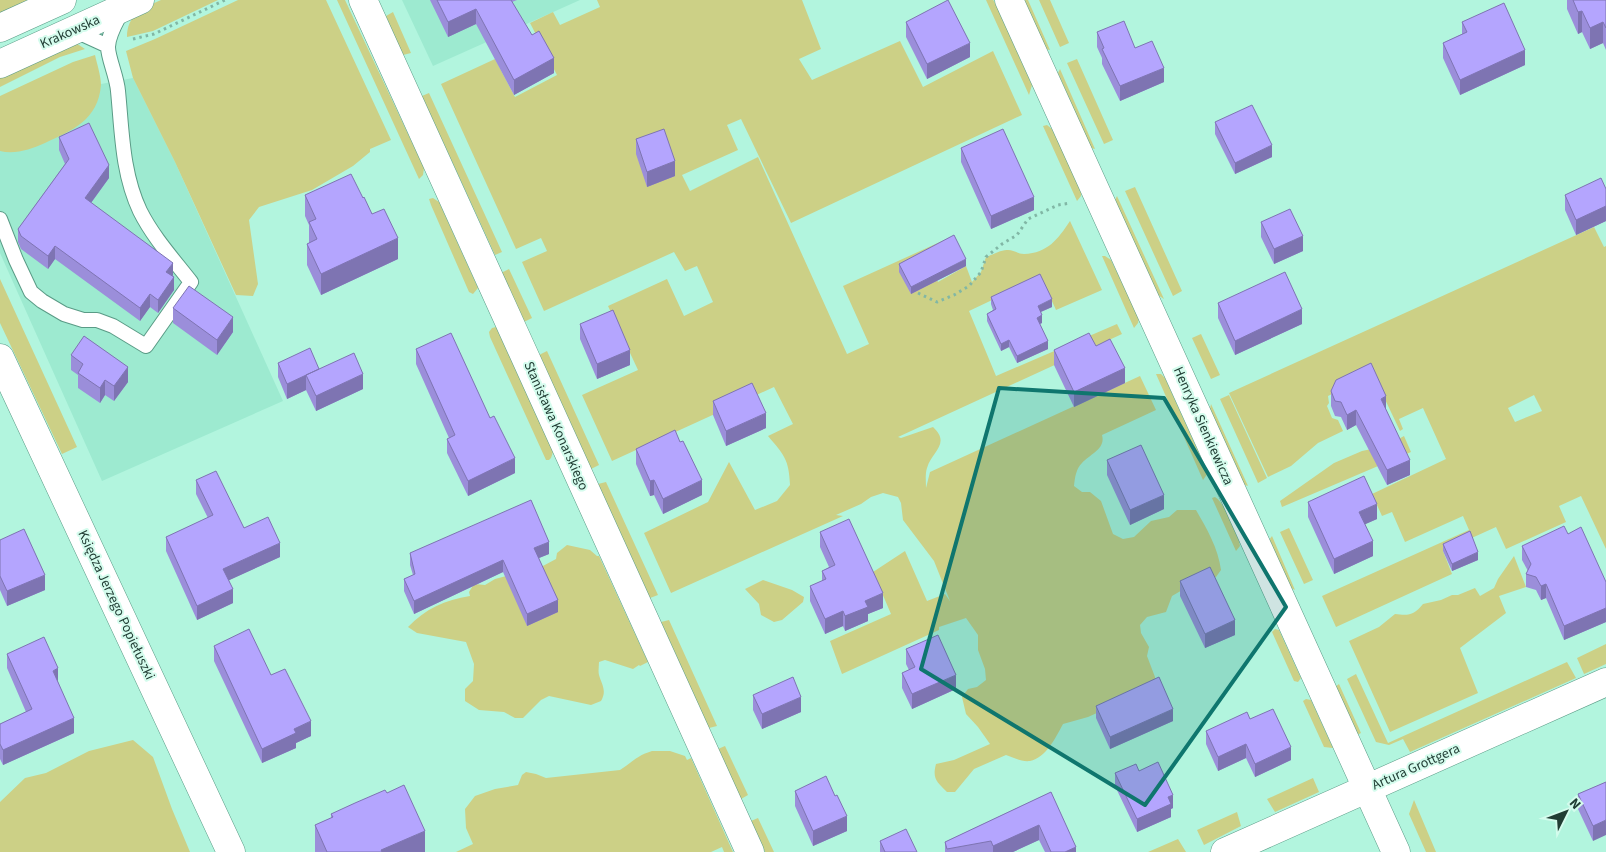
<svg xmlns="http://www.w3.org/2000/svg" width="1606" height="852" font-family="'Source Sans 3',sans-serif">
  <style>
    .built { fill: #9dead0 }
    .green { fill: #ccd086; fill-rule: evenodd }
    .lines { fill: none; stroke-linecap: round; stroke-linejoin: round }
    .lane-casing { stroke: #5a9b86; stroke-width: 16 }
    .street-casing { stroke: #5a9b86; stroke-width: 29 }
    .secondary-casing { stroke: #5a9b86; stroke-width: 29 }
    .path { stroke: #81b7a5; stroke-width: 3; stroke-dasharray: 2.5 4; stroke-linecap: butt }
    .lane { stroke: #fff; stroke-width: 14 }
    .street { stroke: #fff; stroke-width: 28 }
    .secondary { stroke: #fff; stroke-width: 28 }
    .wall { fill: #9b8eda }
    .shaded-wall { fill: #7e74b2 }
    .building { fill: #b4a5fe; stroke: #7e74b2 }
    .marked { fill: #0f766e; fill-opacity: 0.2; stroke: #0f766e; stroke-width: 4; stroke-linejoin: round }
    .labels { text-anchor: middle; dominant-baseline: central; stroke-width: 4; stroke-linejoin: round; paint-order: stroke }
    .street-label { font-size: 14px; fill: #213d34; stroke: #d4fced }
  </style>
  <rect width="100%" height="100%" fill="#b2f5de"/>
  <!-- built -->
  <path class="built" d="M402,0H580L433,66Z
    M133,78L175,162L283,401L102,481L0,253V125L101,84Z"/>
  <!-- green -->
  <path class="green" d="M0,0H28L0,13Z
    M161,0H218L153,31L127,37C127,15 143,8 161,0Z
    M238,0H326L391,140L370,149V152L353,166L312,190L259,207L249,220L258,284L253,296L236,295L175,162L133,78L126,51L155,39Z
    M337,0H345L424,168L423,175L419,179Z
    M597,0H802L821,49L799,59L812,80L900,41L923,87L993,51L1022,115L791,223L741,119L727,125L738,150L682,175L690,191L758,157L847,354L869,344L843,286L951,237L925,258L938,282L966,266L972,282L981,272L986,257C992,255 1002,249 1008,250C1014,250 1018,254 1024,254C1048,253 1058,239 1070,221L1102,290L1056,310L1041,277L969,311L996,376L1117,324L1122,334L898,437L901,438L933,427C951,444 932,451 927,468C925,474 926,482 926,488L930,472L1140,376L1156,410L1102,435C1106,449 1090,454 1082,463C1076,469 1075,477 1074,486L1082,492H1090L1101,501L1113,534L1123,539L1134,537L1151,521L1169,517L1177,510H1196C1207,529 1218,548 1221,570L1216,577L1184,589L1172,596L1166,612L1147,617L1140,625L1141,633L1149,647L1147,656L1155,677V687L1088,717L1063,724C1056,737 1046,758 1030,761C1022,762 1014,758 1006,755L974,769L955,792H947C937,782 932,779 936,764L954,760L990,744L978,727L966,714L962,697L968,689L977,687L986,680L985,669L978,650V635L966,618L939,627V630L842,674L830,641L891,614L873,572L905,551L927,601L945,594L950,601L934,561L903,520L901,503L898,497L883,493L871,497L861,504L836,515L843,516L671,593L644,533L708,502L729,462L755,510L777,501L790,485C789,459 784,455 768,436L793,424L774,387L612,461L582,395L638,370L608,306L667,279L684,316L713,302L697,266L685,271L674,252L544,311L522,262L547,251L541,238L516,249L441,84L495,59L515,97L557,75L530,23L553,12L560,25L600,7Z
    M986,0H993L994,1L1032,85L1029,95Z
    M1024,0H1028L1050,50L1045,49Z
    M1039,0H1050L1069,43L1060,47Z
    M393,12L411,53L403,55L386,16Z
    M76,43L85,49L60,57L0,87V75Z
    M95,55C97,64 101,76 101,85C98,120 73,130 45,143C31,149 15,155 0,151V96L73,62Z
    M1077,59L1113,140L1104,144L1067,63Z
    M1060,69L1095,149L1091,148L1058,73Z
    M429,93L502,252L495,255L422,96Z
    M1047,125L1052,129L1081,191V196L1077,201L1043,126Z
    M1135,187L1182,291L1173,296L1125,191Z
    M1117,196L1164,299L1158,295L1115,200Z
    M433,198L439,202L478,288L473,294L469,292L431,205L429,199Z
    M1594,227L1604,247L1606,246V549L1581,496L1559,506L1566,522L1506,549L1496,527L1443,551L1452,574L1336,627L1322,596L1469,530L1463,516L1405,542L1392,512L1382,516L1372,494L1446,459L1423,408L1399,419L1403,429L1400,431L1373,374L1328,396L1329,403L1327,406L1332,418L1338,420L1343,431L1318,443L1291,466L1268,477L1229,393ZM1534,395L1542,411L1515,422L1508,408Z
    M1102,256H1105L1111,260L1139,318L1138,323L1134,328Z
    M509,269L532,318L524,322L501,273Z
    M0,279L77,447L62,454L0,323Z
    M496,327L553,452L551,458L549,460H546L490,337L489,332L492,328Z
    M1201,334L1220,375L1211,379L1192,338Z
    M547,351L599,465L591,469L539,355Z
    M1156,374H1161L1165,378L1208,473L1203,480Z
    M1229,395L1267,478L1258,483L1220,399Z
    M1211,404L1248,486L1243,484L1210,409Z
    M1404,436L1411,452L1282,507L1280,501L1334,463L1362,451L1386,446Z
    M606,482L658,595L650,598L598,484Z
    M1215,497C1225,503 1234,530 1239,541L1240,546L1236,551L1212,498Z
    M1289,528L1313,580L1304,584L1280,532Z
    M1272,536L1295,590L1291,588L1269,540Z
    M567,545L590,550L597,556H599L648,662L640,666L639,665L633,669L605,660L599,662C599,666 598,671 599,675C602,685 607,691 601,701L591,705L549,696L541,700L523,718H515L504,712L479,710L465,701V689L473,681L474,664L466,642L417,633L408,627C425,609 445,600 470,596L469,592L474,584L485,585L495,579L541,567L556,559L557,553Z
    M1514,556L1526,587L1499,596L1506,613L1460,648L1478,693L1390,732L1349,641L1379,627L1395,614C1409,616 1414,615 1423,604L1441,600L1452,595H1458L1475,588L1480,596L1494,588L1498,579Z
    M763,580L792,590L804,597L803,602L782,620L774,622L761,615L759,604L745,589Z
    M669,620L717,726L709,728L661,622Z
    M1275,629L1279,630L1300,676L1301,678L1298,682L1294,681L1272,632Z
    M1606,644V664L1584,674L1577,658Z
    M1567,662L1576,678L1410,752L1403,739L1389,745L1376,742L1347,679L1356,674L1388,743Z
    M1339,684L1361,733L1357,735L1335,687Z
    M1306,699L1311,700L1333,748L1324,747L1303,701Z
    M133,740L153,757L172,809L190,852H0V802L25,778L46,773L89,751Z
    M725,746L748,795L741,799L718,749Z
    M652,751H670L685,756L687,760L691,758L733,852H724L722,847L711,852H456L473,844L466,828L465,809L475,796L495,789L518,785L522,775L526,772L536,774L546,778L620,770C633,762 636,756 652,751Z
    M1313,778L1319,792L1275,812L1267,799Z
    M1414,800L1436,852H1426L1409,814Z
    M1237,812L1241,826L1204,845L1197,830Z
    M758,818L774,852H765L751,821Z
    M1178,839L1186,852H1148Z"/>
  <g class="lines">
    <!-- lane casing -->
    <g class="lane-casing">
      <path id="lane" d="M73,30L108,46
        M0,219L16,260L31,292L42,301L64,314L83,320H97L113,326L146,346L191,282C173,259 153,237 140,211C122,173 122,131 118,91C117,77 108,58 108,47C108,35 117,21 122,11"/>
    </g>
    <!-- street casing -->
    <g class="street-casing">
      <path id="street" d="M363,0L750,852
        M1009,0L1396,852
        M0,358L231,852
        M1225,852L1606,682"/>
    </g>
    <!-- secondary casing -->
    <g class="secondary-casing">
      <path id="secondary" d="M0,28L62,0
        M0,64L140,0"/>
    </g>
    <!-- path -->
    <path class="path" d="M133,39L154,34L225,0
      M918,293L937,302L954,295L969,286L981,272L986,257L1002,244L1017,235L1028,219L1058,205L1071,203"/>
    <!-- lane -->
    <use href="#lane" class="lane"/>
    <!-- street -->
    <use href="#street" class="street"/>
    <!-- secondary -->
    <use href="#secondary" class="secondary"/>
  </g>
  <!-- wall -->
  <path class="wall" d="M430,0H517L512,2L554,73L514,95L476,24L448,37Z
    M1567,0H1606V50L1603,43L1590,49L1582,32L1578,34L1567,9Z
    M906,22L970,57L927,79L906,37Z
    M1462,22L1525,65L1460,95L1443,58V43L1462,34Z
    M1097,32L1135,48L1164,82L1120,101L1102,64V58L1097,47Z
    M1215,122L1272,157L1235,174L1215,134Z
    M59,137L109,178L91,203L173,275L174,290L158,313L150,307L140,321L55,259L48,269L21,249L18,242V229L65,164L59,150Z
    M636,139L675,176L647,187L636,154Z
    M961,148L1034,210L991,229L961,162Z
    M1606,189V221L1576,235L1565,210V195Z
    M305,195L363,198L398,259L321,295L307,265V244L309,243V225L305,216Z
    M1261,222L1303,251L1274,264L1261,237Z
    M899,264L966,266L911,294L899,272Z
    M991,297L1052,307L1041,312L1042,323L1040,324L1048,349L1017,363L1009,347L1001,351L987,321V314L993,310L991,304Z
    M1218,303L1302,324L1235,355L1218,318Z
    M173,308L233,332L217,355L173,323Z
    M580,324L630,365L597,379L580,339Z
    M1096,346L1125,383L1074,407L1054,365V350Z
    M416,349L515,473L468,496L447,453V439L449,438L416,364Z
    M71,355L128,382L114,401L105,395L100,403L78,388V375L71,370Z
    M278,363L319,369L363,389L316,411L306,390L287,399L278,377Z
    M1331,391L1386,410L1410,475L1387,485L1356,425L1347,430L1341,417L1335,416L1331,406Z
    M713,401L766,428L726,446L713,415Z
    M636,449L702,495L663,514L654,495L650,496L636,464Z
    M1107,460L1164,509L1130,525L1107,475Z
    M196,480L244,528L280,557L229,580L233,603L197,620L166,551V537L208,518L196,494Z
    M1308,502L1377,519L1365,524L1373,556L1334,574L1308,517Z
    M820,532L883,608L868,614V621L845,631L843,626L825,634L810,601V586L822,581V571L829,567L820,547Z
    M1568,534L1606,582V622L1564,640L1546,598L1541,600L1536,590L1526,587V574L1528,571L1522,560V546Z
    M0,540L45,590L7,606L0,590Z
    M1443,544L1478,560L1452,571L1443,551Z
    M410,553L549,554L539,558L558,612L527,626L503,572L414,614L404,591V579L413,575L410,565Z
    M1180,581L1235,635L1205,648L1180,596Z
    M214,646L311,736L296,743V748L262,763L214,661Z
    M906,649L956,689L912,709L902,688V673L909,670L906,664Z
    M7,654L58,682L74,733L3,765L0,759V724L26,712L7,668Z
    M753,695L801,712L762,729L753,710Z
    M1096,706L1173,721L1110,749L1096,718Z
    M1250,719L1291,760L1255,777L1246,758L1218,771L1206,744V731Z
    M1139,771L1173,808L1171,809V817L1137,832L1115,786V773Z
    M1606,782L1593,841L1578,809V794Z
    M795,791L847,831L813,846L795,806Z
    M1051,792L1076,852H1045L1039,840L1013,852H945V842Z
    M387,793L425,852H315V825L331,818V814Z
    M880,841L917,852H880Z"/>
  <!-- shaded-wall -->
  <path class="shaded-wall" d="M476,9V24L448,37V22Z
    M1582,11V32L1578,34V12Z
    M1603,22V43L1590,49V28Z
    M970,43V57L927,79V64Z
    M1525,50V65L1460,95V80Z
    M554,58V73L514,95V80Z
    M1164,68V82L1120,101V86Z
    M1272,145V157L1235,174V163Z
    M675,161V176L647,187V172Z
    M109,165V178L85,211V198Z
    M1034,197V210L991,229V216Z
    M1606,206V221L1576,235V220Z
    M1303,236V251L1274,264V249Z
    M398,238V259L321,295V274Z
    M55,246V259L48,269V256Z
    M966,259V266L911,294V287Z
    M173,263V275L166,285V272Z
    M174,277V290L158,313V300Z
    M150,294V307L140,321V308Z
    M1052,299V307L1038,313V306Z
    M1302,309V324L1235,355V341Z
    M1042,315V323L1037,325V318Z
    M233,317V332L217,355V340Z
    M1009,340V347L1001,351V344Z
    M1048,341V349L1017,363V356Z
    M630,350V365L597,379V364Z
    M128,367V382L114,401V386Z
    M1125,368V383L1074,407V392Z
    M363,374V389L316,411V396Z
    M306,375V390L287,399V384Z
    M105,380V395L100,403V388Z
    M1386,396V411L1381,399Z
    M1356,410V425L1347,430V415Z
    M766,413V428L726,446V431Z
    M515,458V473L468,496V481Z
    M1410,460V475L1387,485V470Z
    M654,480V495L650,496V481Z
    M702,480V495L663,514V499Z
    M1164,495V509L1130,525V510Z
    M1377,504V519L1359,527V512Z
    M1373,541V556L1334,574V559Z
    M549,542V554L534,560V548Z
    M280,543V557L223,583V569Z
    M1478,552V560L1452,571V564Z
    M503,560V572L414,614V601Z
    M45,575V590L7,606V591Z
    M1546,584V598L1541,600V586Z
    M233,589V603L197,620V606Z
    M883,593V608L868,614V621L845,631V616L865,601Z
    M558,600V612L527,626V614Z
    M1606,608V622L1564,640V626Z
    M843,611V626L825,634V619Z
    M1235,620V635L1205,648V634Z
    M58,668V683L53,671Z
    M956,675V689L912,709V694Z
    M801,697V712L762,729V714Z
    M1173,709V721L1110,749V737Z
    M74,718V733L3,765V750Z
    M311,721V736L296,743V748L262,763V749L294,729Z
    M1246,744V758L1218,771V757Z
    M1291,747V760L1255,777V764Z
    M1173,795V808L1171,809V817L1137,832V819L1168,797Z
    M847,816V831L813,846V831Z
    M1606,820V835L1593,841V826Z
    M1039,825V840L1013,852H993V846Z
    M425,831V852H381V850Z
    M1076,847V852H1065Z"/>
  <!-- building -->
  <path class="building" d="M437,0H511L532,35L539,31L554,58L514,80L476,9L448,22Z
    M948,0L970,43L927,64L906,22Z
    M1573,0H1606V28L1603,22L1590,28L1582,11L1578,12Z
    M1504,3L1525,50L1460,80L1443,43L1467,32L1462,22Z
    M1124,21L1135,48L1152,41L1164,68L1120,86L1102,49L1104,48L1097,32Z
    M1252,105L1272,145L1235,163L1215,122Z
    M89,123L109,165L85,198L173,263L166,272L174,277L158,300L150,294L140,308L55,246L48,256L21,236L18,229L69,159L59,137Z
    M664,129L675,161L647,172L636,139Z
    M1003,129L1034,197L991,216L961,148Z
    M351,174L363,198L364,197L372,214L384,209L398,238L321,274L307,244L317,239L309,222L316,219L305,195Z
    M1601,178L1606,189V206L1576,220L1565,195Z
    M1290,209L1303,236L1274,249L1261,222Z
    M954,235L966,259L911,287L899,264Z
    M1285,272L1302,309L1235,341L1218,303Z
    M1040,274L1052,299L1038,306L1042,315L1037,318L1048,341L1017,356L1009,340L1001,344L987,314L996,309L991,297Z
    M189,286L233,317L217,340L173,308Z
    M613,310L630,350L597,364L580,324Z
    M451,333L490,418L494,416L515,458L468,481L447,439L455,435L416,349Z
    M1089,333L1096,346L1110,339L1125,368L1074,392L1054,350Z
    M84,336L128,367L114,386L105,380L100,388L78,373L83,364L71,355Z
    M310,348L319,369L287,384L278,363Z
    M354,353L363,374L316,396L306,375Z
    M1371,363L1386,396L1381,399L1410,460L1387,470L1356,410L1347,415L1341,402L1335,401L1331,391L1336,380Z
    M752,383L766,413L726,431L713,401Z
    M675,430L680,442L683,441L702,480L663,499L654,480L650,481L636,449Z
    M1141,445L1164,495L1130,510L1107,460Z
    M216,471L244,528L268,517L280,543L223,569L233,589L197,606L166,537L213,515L196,480Z
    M1364,476L1377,504L1359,512L1373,541L1334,559L1308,502Z
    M531,500L549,542L534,548L558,600L527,614L503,560L414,601L404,579L415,574L410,553Z
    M849,519L883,593L865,601L868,607L845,616L843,611L825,619L810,586L826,579L822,571L835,565L820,532Z
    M1564,526L1568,534L1581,527L1606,582V608L1564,626L1546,584L1541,586L1536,577L1526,574L1531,564L1522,546Z
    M24,529L45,575L7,591L0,576V540Z
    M1470,531L1478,552L1452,564L1443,544Z
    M1210,567L1235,620L1205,634L1180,581Z
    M249,629L271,675L285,669L311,721L294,729L296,733L262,749L214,646Z
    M938,635L956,675L912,694L902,673L915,667L906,649Z
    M44,637L58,668L53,671L74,718L3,750L0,744V724L32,709L7,654Z
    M793,677L801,697L762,714L753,695Z
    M1159,677L1173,709L1110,737L1096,706Z
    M1273,709L1291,747L1255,764L1246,744L1218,757L1206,731L1247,712L1250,719Z
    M1158,762L1173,795L1168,797L1171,804L1137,819L1115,773L1136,764L1139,771Z
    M826,776L835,796L837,795L847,816L813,831L795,791Z
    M1606,782V820L1593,826L1578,794Z
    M404,785L425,831L381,850L382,852H327L315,825L333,817L331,814L355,803L385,790L387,793Z
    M1051,792L1076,847L1065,852H1051L1039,825L993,846L991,841L947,849L945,842Z
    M906,829L917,852H885L880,841Z"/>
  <!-- marked area -->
  <path class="marked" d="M999,388L1164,398L1286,607L1145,805L921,669Z"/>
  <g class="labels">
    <!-- street labels -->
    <g class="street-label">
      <text transform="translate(70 32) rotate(-24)">Krakowska</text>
      <text transform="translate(556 426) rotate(66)">Stanisława Konarskiego</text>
      <text transform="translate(1203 426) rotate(66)">Henryka Sienkiewicza</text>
      <text transform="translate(116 605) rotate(65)">Księdza Jerzego Popiełuszki</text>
      <text transform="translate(1416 767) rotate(-24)">Artura Grottgera</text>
    </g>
  </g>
  <!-- north arrow -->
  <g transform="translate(1566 812) rotate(48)" stroke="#d4fced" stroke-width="4" paint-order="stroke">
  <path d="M0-4L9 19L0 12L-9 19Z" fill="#213d34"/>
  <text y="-8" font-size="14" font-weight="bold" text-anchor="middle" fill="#213d34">N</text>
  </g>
</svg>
